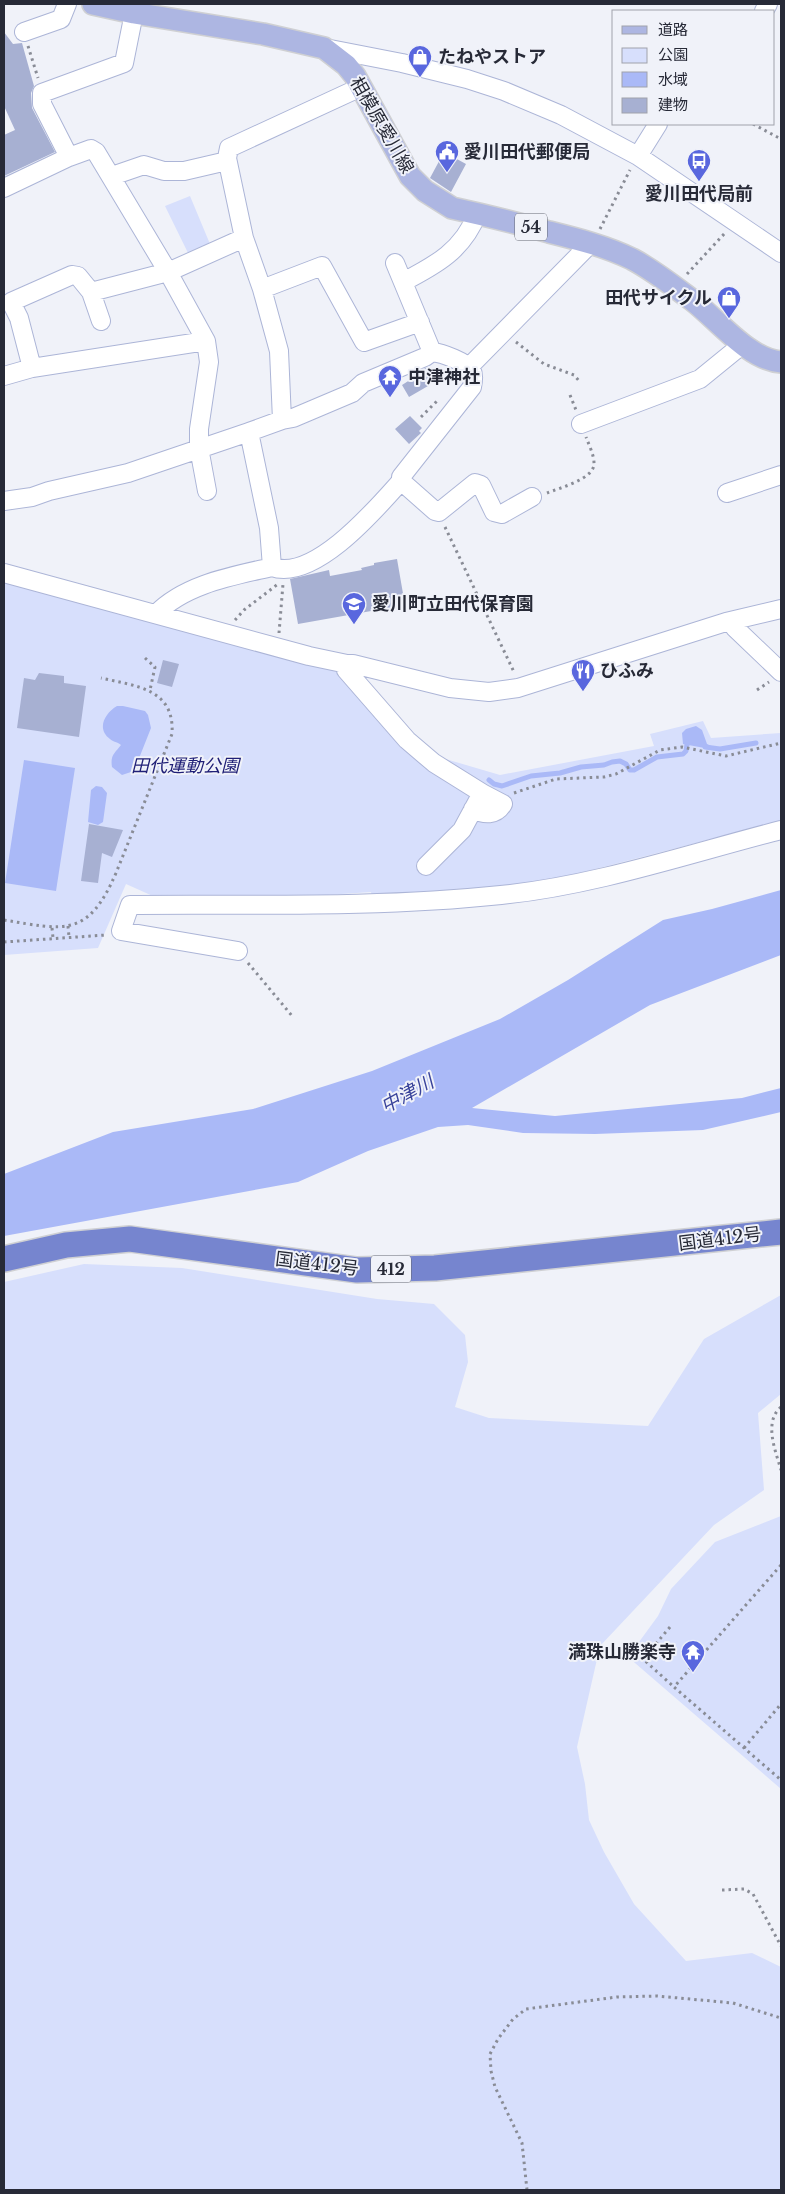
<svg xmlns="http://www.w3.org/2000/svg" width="785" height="2194" font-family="'Libre Baskerville','Noto Sans JP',serif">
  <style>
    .green { fill: #d7dffc }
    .water { fill: #aab9f7 }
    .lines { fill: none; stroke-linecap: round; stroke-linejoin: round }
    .stream { stroke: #aab9f7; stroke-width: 5 }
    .building { fill: #a7b0d2 }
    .minor-casing { stroke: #acb5d7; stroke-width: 20 }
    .major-casing { stroke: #cfd0d3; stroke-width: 24 }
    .highway-casing { stroke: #cfd0d3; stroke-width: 28 }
    .path { stroke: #898c96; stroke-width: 3; stroke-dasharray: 2.5 4; stroke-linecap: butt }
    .minor { stroke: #fff; stroke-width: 18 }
    .major { stroke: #adb6e2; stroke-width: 21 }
    .highway { stroke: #7685cf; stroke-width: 25 }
    .labels { text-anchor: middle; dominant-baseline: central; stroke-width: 4; stroke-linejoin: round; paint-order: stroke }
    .shield { fill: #f0f2f9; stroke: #636671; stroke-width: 1 }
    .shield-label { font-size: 16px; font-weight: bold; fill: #272a37 }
    .poi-label { font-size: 18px; font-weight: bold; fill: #272a37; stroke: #f0f2f9; text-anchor: start }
    .street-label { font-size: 18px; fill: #272a37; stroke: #f0f2f9 }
    .park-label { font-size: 18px; font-style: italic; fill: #202077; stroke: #f0f2f9 }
    .water-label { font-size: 19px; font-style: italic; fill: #39439b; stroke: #f0f2f9 }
  </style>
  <rect width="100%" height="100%" fill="#f0f2f9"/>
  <!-- green -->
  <path class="green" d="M190,196L210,244L189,255L165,206Z
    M4,581L340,671L432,755L500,775L654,746L650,734L703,721L711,738L781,733V821L545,882L489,889L372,896L371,892L268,899L155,897L126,884L98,948L4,955Z
    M84,1264L182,1268L377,1299L434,1304L465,1335L468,1362L455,1407L489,1418L648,1426L704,1339L781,1295V1394L758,1413L764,1490L714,1525L600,1646L577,1747L585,1784L589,1820L604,1852L634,1904L686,1961L752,1953L781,1967V2190H4V1282Z
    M781,1516V1789L628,1657L658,1616L671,1589L715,1542Z"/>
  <!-- water -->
  <path class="water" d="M117,706H123L145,711L148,715L151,728L134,771L122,775L112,767C110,755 115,753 121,745C118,742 113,742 110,739C96,729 105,713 117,706Z
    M696,726L702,730L707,744L711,746L710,749L683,744L682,733L686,729Z
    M24,760L75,768L56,891L5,883Z
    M96,786L102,787L107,793L103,822L98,825L88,822L91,790Z
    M781,890V955L650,1005L472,1108L555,1116L742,1098L781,1088V1112L703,1130L595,1134L523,1133L468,1125L438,1127L368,1151L298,1182L4,1236V1174L113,1132L253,1109L372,1071L500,1019L568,980L663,920L712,909Z"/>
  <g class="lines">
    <!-- stream -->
    <path class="stream" d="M705,747L720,749L756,743
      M489,780L494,784L502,786L531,776L560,773L581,767L604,765L612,762L620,761L626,764L630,770H634L657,757L683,754L686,751L687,744L690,742"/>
  </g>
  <!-- building -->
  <path class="building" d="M4,32L13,44L22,43L34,86L31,93L32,108L55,152L4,176V135L15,130L4,106Z
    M444,152L466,164L451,192L430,178Z
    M426,368L431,377L425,381L428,386L409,397L402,385L413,378L411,374Z
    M410,416L422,428L419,431L421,433L409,444L395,429Z
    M397,559L405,605L298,624L290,579L329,570L330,576L362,570L361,568L374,565V563Z
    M163,660L179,664L172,687L157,683Z
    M39,673L64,676V683L86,686L79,737L17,728L24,678L35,680Z
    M89,824L123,830L112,857L102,853L98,883L81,881Z"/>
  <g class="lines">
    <!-- minor casing -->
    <g class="minor-casing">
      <path id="minor" d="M764,11L768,4
        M24,32L61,19L67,4
        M325,48L402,63L467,79L504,91L561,115L638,156L781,253
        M638,156L658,124
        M69,157L42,104V93L124,63L134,13
        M112,176L144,165L164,171H184L227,161
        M4,188L69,157L91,149L96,152L168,272L206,341L209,362L199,429V448L207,491
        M403,282C436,265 463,250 477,214
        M262,289L322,266L364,342L420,322
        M91,292L101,321
        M206,341L32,368L19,318L11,302L72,275L78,276L91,292L168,272L244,238
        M469,367L591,243
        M4,376L32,368
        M282,420L293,418L352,393L363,383L425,357L432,352
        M581,424L700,379L743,344
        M249,432L282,420L279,351L262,289L244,238L227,158L229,148L361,87
        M401,481L435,511L439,512L475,483L481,485L494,512L502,514L532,497
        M727,493L781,475
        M4,501L32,497L49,491L128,473L249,432L269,528L272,567C233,576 185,584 156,614
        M272,567C314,582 376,509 401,481V477L472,387C473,382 474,375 472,371C467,362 442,353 432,352L395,263
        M4,573L309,656L347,664H353L450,688L489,692L518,688L726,622L781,609
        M731,622L735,628L781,672
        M347,664L346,670L407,740L434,763L482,793L462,830L426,866
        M473,809C484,815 496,816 503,804L482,793
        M238,951L121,931L130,905C253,904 378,908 501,895C594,886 691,853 781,830"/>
    </g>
    <!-- major casing -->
    <g class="major-casing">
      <path id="major" d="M93,4L134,13L263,34L324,48L346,65L355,76L410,176L425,191L452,208C484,215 517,223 549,232C577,239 605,246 632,259C653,270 672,285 692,300C717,319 749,360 781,362"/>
    </g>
    <!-- highway casing -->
    <g class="highway-casing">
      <path id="highway" d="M4,1259L66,1245L130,1239L357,1270L435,1268L781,1232"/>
    </g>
    <!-- path -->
    <path class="path" d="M28,46L38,78
      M753,124L781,139
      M600,229L630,170
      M687,274L725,233
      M516,342L544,364L574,375L580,382
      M570,395L576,410
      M421,417L439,399
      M547,493C559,488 595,479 594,463C594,455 589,445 586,437
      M445,527L514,672
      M235,620L244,610L278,584
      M279,633L283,584
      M145,658L155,667L150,690
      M757,690L769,682
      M514,793L556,779L604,777L616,774L660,750L682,747L726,756L781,743
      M4,920C65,930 88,938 116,873L172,734C175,688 135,686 101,678
      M68,926L69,937
      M52,928L53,938
      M4,942L106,935
      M248,963L293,1017
      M781,1407C763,1422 776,1452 781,1470
      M781,1565L674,1687L781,1780
      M670,1627L643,1659L674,1687
      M744,1748L781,1704
      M722,1890L744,1889L753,1894L781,1946
      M527,2190L522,2143L495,2087L491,2071L490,2054L498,2039L513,2019L526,2009L617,1997L657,1996L733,2003L781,2018"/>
    <!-- minor -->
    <use href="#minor" class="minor"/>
    <!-- major -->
    <use href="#major" class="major"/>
    <!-- highway -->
    <use href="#highway" class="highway"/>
  </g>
  <!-- icons -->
  <defs>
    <g id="shop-pin" transform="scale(1.25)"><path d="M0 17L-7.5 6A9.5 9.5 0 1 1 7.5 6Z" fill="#5967de" stroke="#f0f2f9"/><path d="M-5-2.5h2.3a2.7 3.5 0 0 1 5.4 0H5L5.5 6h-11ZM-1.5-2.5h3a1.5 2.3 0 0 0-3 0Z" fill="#fff"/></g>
    <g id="civic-pin" transform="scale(1.25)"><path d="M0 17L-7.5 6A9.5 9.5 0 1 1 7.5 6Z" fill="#5967de" stroke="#f0f2f9"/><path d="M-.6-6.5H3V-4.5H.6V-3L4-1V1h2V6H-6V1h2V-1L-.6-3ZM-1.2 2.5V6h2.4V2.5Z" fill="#fff"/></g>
    <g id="bus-pin" transform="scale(1.25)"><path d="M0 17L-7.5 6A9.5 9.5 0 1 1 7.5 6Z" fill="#5967de" stroke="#f0f2f9"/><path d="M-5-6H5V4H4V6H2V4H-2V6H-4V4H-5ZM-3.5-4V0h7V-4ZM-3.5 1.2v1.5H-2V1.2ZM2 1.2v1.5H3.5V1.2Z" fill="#fff"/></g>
    <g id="temple-pin" transform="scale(1.25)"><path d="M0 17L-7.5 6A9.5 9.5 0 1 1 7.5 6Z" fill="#5967de" stroke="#f0f2f9"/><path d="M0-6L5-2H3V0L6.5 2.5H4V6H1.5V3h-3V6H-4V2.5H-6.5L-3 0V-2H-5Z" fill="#fff"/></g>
    <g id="school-pin" transform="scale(1.25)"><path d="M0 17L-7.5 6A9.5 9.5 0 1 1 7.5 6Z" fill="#5967de" stroke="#f0f2f9"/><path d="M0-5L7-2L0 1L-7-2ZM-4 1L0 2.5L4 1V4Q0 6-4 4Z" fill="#fff"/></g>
    <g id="restaurant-pin" transform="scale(1.25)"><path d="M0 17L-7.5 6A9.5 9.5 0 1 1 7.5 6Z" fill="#5967de" stroke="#f0f2f9"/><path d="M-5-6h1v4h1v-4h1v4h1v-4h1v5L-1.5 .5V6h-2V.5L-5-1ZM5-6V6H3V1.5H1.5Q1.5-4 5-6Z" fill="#fff"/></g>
  </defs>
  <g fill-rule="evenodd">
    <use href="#shop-pin" x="420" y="57"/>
    <use href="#civic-pin" x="447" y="152"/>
    <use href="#bus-pin" x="699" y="161"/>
    <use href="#shop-pin" x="729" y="298"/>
    <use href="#temple-pin" x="390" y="377"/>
    <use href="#school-pin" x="354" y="604"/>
    <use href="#restaurant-pin" x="583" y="671"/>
    <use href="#temple-pin" x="693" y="1652"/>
  </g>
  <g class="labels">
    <!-- shield labels -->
    <g class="shield">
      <rect x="515" y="213.5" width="32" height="27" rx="4"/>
      <rect x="371" y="1255.5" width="40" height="27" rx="4"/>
    </g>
    <g class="shield-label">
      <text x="531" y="227">54</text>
      <text x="391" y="1269">412</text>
    </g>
    <!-- poi labels -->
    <g class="poi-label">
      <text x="438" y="57">たねやストア</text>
      <text x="464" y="152">愛川田代郵便局</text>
      <text x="699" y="194" text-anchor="middle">愛川田代局前</text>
      <text x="712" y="298" text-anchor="end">田代サイクル</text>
      <text x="408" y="377">中津神社</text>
      <text x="372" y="604">愛川町立田代保育園</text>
      <text x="600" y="671">ひふみ</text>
      <text x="676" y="1652" text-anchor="end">満珠山勝楽寺</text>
    </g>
    <!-- street labels -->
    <g class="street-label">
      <text transform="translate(382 125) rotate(60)">相模原愛川線</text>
      <text transform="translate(720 1239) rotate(-7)">国道412号</text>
      <text transform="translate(317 1264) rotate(7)">国道412号</text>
    </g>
    <!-- park labels -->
    <g class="park-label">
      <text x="185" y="766">田代運動公園</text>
    </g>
    <!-- water labels -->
    <g class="water-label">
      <text transform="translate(407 1094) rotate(-29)">中津川</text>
    </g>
  </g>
  <!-- border -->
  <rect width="785" height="2194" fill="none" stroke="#272a37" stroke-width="10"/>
  <!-- legend -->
  <rect x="612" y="10" width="162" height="115" fill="#f0f2f9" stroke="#a0a2ab"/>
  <rect x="622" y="26" width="25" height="8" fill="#adb6e2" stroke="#a0a2ab"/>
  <text x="658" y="35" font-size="15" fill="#272a37">道路</text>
  <rect x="622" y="48" width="25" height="15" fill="#d7dffc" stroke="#a0a2ab"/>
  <text x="658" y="60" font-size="15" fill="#272a37">公園</text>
  <rect x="622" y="72" width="25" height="15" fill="#aab9f7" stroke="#a0a2ab"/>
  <text x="658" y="85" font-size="15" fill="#272a37">水域</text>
  <rect x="622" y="98" width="25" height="15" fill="#a7b0d2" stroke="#a0a2ab"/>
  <text x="658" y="110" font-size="15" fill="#272a37">建物</text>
</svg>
